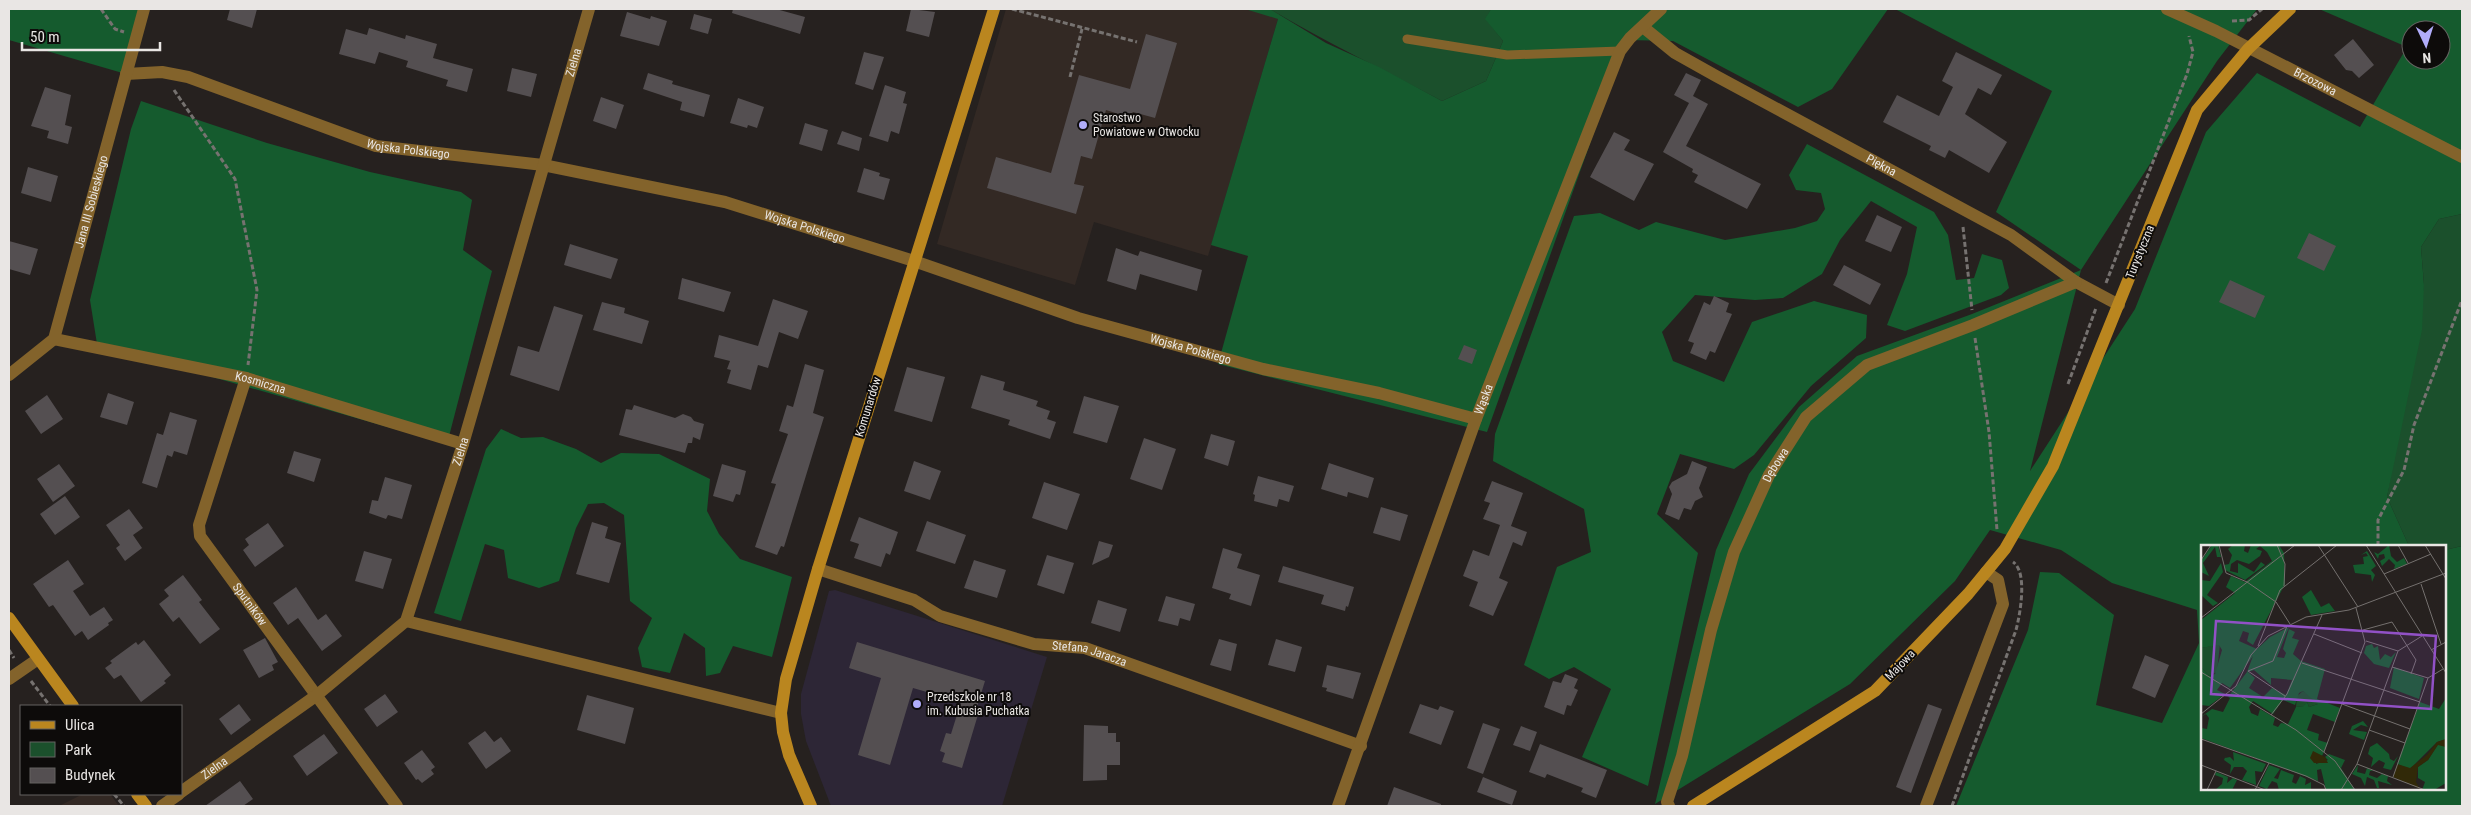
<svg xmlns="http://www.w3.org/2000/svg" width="2471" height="815" font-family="'Roboto Condensed',sans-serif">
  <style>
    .built { fill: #332924 }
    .education { fill: #2d2636 }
    .green { fill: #1b502c }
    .forest { fill: #155b2e; fill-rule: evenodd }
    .building { fill: #544f51 }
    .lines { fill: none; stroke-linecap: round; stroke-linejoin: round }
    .path { stroke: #767270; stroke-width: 3; stroke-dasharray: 5 2.5; stroke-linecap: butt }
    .lane { stroke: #83632b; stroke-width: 9 }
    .street { stroke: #83632b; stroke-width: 12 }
    .secondary { stroke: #ba861f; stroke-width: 12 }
    .poi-dot { fill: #b1adfa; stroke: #0d0b0a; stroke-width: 2 }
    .labels { text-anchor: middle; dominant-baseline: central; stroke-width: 4; stroke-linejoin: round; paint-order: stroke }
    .street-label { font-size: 12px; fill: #e9e6e4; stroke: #0d0b0a }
    .poi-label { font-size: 12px; fill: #e9e6e4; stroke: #0d0b0a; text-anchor: start }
    .inset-road { fill: none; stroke: #74706e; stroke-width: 1 }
    .view { fill: #9151c6; fill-opacity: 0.15; stroke: #9151c6; stroke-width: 2.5 }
    .inset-edge { fill: none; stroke: #e9e6e4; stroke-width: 2.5 }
  </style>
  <rect width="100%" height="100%" fill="#26211f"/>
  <!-- built -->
  <path class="built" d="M1006,9H1281L1208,256L1094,222L1075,285L937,244Z
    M83,794H110L119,806H59Z"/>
  <!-- education -->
  <path class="education" d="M835,590L1047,657L1002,806H831L806,741L801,714V694L829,591Z"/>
  <!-- green -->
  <path class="green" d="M1270,9H1491L1486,19L1503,41L1486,81L1442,101C1384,70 1326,42 1270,9Z
    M2462,214V546L2445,550V546H2409L2387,497L2424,285L2421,247L2439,219Z"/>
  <!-- forest -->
  <path class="forest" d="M9,9H144L126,74L9,40Z
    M1245,9H1270L1326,43L1379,67L1442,101L1486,81L1503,41L1485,19L1491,9H1888L1832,89L1798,107L1673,41L1627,40L1487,432L1218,364L1248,256L1211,245L1278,19Z
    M1895,9H2257L2217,61L2081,270L2030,471L2135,309L2206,132L2257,73L2360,127L2407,47L2319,9H2462V214L2439,219L2421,247L2424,285L2422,330L2387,497L2409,546H2202V789H2445V550L2462,546V806H1956L2028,630L2040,572L2059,573L2114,615L2096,705L2162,723L2199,643L2197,610L2112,583L2061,550L1990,530L1955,581L1850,684L1655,804L1716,550L1749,474L1799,407L1857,356L1972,314L2081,270L1996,212L2052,91ZM2411,30H2441V60H2411Z
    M141,101L267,143L370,172L461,192L472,200L463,250L492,271L447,444L97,344L90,300L131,129Z
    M1807,144L1934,212L1948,235L1956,280L1974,278L1982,254L2002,260L2009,288L2001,295L1905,331L1887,325L1907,274L1917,227L1871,201L1840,240L1822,274L1783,298L1755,300L1695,295L1662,332L1673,361L1724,382L1752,322L1814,301L1867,315L1866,338L1811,386L1754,455L1734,469L1680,454L1657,514L1698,553L1648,786L1582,757L1611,689L1574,667L1549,679L1524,665L1557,567L1591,552L1584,509L1493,461L1495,434L1574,216L1600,213L1639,230L1656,222L1725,240L1795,228L1817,221L1825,209L1821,193L1796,190L1789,175Z
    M501,429L521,438L543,437L576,449L601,463L621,453L659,454L710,479L707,511L719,534L740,559L792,577L772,657L733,646L720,673L706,676L705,648L684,633L670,673L642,667L638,648L652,618L630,601L624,515L604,503L588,504L576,528L559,581L539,588L508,578L504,550L485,544L461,621L434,613L486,449Z"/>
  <!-- building -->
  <path class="building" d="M230,9H257L252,28L227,20Z
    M733,9H776L805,17L800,34L732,13Z
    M911,9L935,12L929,37L906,31Z
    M627,12L650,19L651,16L667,21L659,46L620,36Z
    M694,14L712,19L708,34L690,29Z
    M369,28L405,39L406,35L437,44L433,58L473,69L467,92L446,86L448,80L406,67L408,61L379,52L375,64L339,54L346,29L367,35Z
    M1146,34L1177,43L1155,118L1133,112L1128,117L1106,110L1092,159L1081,156L1074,184L1084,186L1076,214L987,188L996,157L1051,173L1079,75L1130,89Z
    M2353,39L2374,65L2359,78L2352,71L2346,70L2334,55Z
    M864,52L884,57L873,90L855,84Z
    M1956,52L2002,75L1991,95L1978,88L1965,114L2007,142L1989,173L1949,150L1945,158L1929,150L1931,146L1883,122L1897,95L1939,116L1953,87L1942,81Z
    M512,68L537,74L531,97L507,91Z
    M648,73L673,81L672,84L710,95L704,117L680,110L682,102L643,89Z
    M1686,73L1701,80L1693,96L1708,104L1686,146L1761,184L1747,209L1694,182L1698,175L1692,172L1693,169L1663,152L1689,103L1674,95Z
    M885,85L906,92L903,103L907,104L899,134L891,131L888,142L869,136Z
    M45,87L71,95L65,125L72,127L68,144L47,138L49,131L31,126Z
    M601,97L624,105L616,129L593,121Z
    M738,98L764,107L757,128L748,125L747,128L730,123Z
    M805,123L828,130L822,151L799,144Z
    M842,131L862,138L859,151L837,144Z
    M1614,132L1630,140L1624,150L1654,164L1634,201L1590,177Z
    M28,167L58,176L51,202L21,193Z
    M864,168L880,173L879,176L890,179L884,200L857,192Z
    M1877,215L1902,227L1891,252L1865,241Z
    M2309,233L2336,246L2324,271L2297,258Z
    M9,241L38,249L30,275L9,269Z
    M570,244L618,259L611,279L564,265Z
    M1116,248L1138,256L1140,251L1202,270L1197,291L1140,274L1136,290L1107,281Z
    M1844,265L1881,284L1870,305L1833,285Z
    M682,278L731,292L724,312L678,299Z
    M2230,280L2265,296L2255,318L2219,302Z
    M1714,296L1729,303L1726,312L1732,314L1715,353L1710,351L1706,360L1690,353L1694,343L1688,341L1704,302L1710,305Z
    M773,299L808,311L798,339L779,332L768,368L758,365L751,390L727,383L731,370L727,369L730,361L714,357L719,335L758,346Z
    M602,302L625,308L624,313L649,321L642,344L593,330Z
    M554,306L583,315L559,391L510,375L518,346L539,352Z
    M1464,345L1477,350L1472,364L1458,359Z
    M805,364L824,370L813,413L824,417L784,547L781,546L777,555L755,547L776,484L771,483L788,434L779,431L787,405L793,407Z
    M907,367L945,377L932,422L894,411Z
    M981,375L1005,382L1003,390L1038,401L1036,406L1050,411L1047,419L1056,422L1050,439L1008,425L1010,420L971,408Z
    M108,393L134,402L127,425L100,417Z
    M47,395L63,419L41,434L25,411Z
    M1084,396L1119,406L1107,443L1073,433Z
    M634,405L675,418L683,414L691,417L694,421L704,424L700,440L693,437L692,443H688L685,453L619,435L626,409L632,410Z
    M170,412L197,420L187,455L174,451L172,457L167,455L157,488L142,483L157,433L163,435Z
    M1211,434L1235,441L1228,466L1204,458Z
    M1144,438L1176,449L1162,490L1130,479Z
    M294,451L321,459L314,482L287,473Z
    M914,461L941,471L930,500L904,491Z
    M1692,461L1707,467L1699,488L1703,497L1695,501L1691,510L1684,508L1679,520L1665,514L1672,494L1669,487L1672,482L1687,474Z
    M1329,463L1374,478L1368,498L1348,492L1347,497L1321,489Z
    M59,464L75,486L53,502L37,479Z
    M722,464L746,471L740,495L736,494L733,502L713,496Z
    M1258,476L1294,486L1289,502L1279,499L1277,507L1254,501L1255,495L1253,494Z
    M385,477L412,485L402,519L388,515L386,519L369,513L372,500L378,501Z
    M1492,481L1523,493L1511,526L1527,532L1522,546L1513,542L1499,578L1508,582L1493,616L1469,606L1478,582L1463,576L1473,550L1489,556L1500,525L1483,519L1490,503L1484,501Z
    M1044,482L1080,494L1067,530L1032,518Z
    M65,496L80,517L55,535L40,514Z
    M1381,507L1408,515L1400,541L1373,533Z
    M129,509L143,528L133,535L142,548L125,561L116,548L120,545L106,525Z
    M859,517L898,532L890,555L886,553L881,567L854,558L859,544L850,541Z
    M927,521L966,535L955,564L916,551Z
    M592,522L608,527L605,538L621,543L609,583L576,574Z
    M268,523L284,546L255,567L243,550L249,545L245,539Z
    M1099,541L1113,545L1109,557L1092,565Z
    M1223,548L1242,554L1237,568L1260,575L1251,606L1229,599L1231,594L1212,588Z
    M364,551L392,559L383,589L355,581Z
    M1047,555L1074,563L1064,594L1037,585Z
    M68,560L84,584L73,591L90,616L104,607L113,620L108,623L109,625L88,640L82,631L75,636L53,605L49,607L33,584Z
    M974,560L1006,570L997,598L964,588Z
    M1283,566L1354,587L1348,607L1346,606L1345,611L1321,604L1324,595L1278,582Z
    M183,575L202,600L199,602L220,629L200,644L179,617L173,622L159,604L169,596L164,590Z
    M296,587L318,620L326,614L342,636L322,651L298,618L288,625L273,603Z
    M1166,596L1195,604L1190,621L1180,618L1178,626L1158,621Z
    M1098,600L1127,609L1120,632L1091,623Z
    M265,638L278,662L272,665L274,670L259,678L243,650Z
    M1219,639L1237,644L1231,671L1210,665Z
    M1276,639L1302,647L1295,672L1268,665Z
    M144,640L171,675L164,681L166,683L141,702L121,675L114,679L105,668L112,663L110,661L136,642L138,645Z
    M857,642L985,681L977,707L980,708L962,768L942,762L945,753L940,751L946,733L951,734L961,702L913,688L890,765L858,755L881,678L849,668Z
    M2145,655L2169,665L2155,698L2132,688Z
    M1327,665L1361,673L1353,699L1326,691L1327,688L1322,687Z
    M1565,674L1578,679L1574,688L1578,690L1571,706L1567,705L1564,715L1544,707L1553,681L1561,683Z
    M385,694L398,712L377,727L364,709Z
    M587,695L634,708L625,744L577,730Z
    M239,704L251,720L231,735L219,719Z
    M1420,704L1438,710L1440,706L1454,711L1441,745L1409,733Z
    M1928,704L1942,709L1911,793L1896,787Z
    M1483,723L1500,729L1483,774L1467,768Z
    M1084,725L1108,726V733H1116V742H1120V765H1107V780L1083,781Z
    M1521,726L1537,732L1530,751L1513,745Z
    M485,731L494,742L501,737L511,751L486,769L468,743Z
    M324,734L338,753L307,776L293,756Z
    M1540,744L1607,770L1596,798L1581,792L1583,788L1547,774L1545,778L1529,772Z
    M422,750L435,767L431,770L434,774L422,783L418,779L416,780L404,763Z
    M1483,777L1517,791L1512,805L1477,792Z
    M240,781L253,799L243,806H205Z
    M1394,787L1441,804V806H1387Z"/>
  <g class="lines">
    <!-- path -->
    <path class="path" d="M101,9L115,29L124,32
      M1012,9L1137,42
      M2232,21L2249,20L2262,9
      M1070,77L1082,29
      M174,90L235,179L257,290L248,365
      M1963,227L1972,310
      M2106,283L2187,74L2193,52L2189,36
      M1975,338L1989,432L1997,530
      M2068,384L2096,308
      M2378,546V520L2404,470L2414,425L2462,300
      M9,650L14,658
      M31,681L50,706
      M114,794L124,806
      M1952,806L2016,630C2020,615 2028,572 2013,562"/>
    <!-- lane -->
    <path class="lane" d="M1407,39L1507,55L1620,51"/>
    <!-- street -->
    <g class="street">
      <path id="s1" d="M2167,9L2216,31L2462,157"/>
      <path id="s2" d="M1643,27L1675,53L1716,76L2011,235L2076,282L2119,305"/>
      <path id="s3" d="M126,74L162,72L188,77L376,146L543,165L725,202L914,261L1078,318L1263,369L1379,393L1476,419"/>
      <path id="s4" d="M54,339L246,378L463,444"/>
      <path id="s5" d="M9,375L54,339L144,9"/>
      <path id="s6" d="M246,378L199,525L200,536L397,806"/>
      <path id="s7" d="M818,569L914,600L940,616L1034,644L1085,648L1361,746"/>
      <path d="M406,621L781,713"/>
      <path d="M9,679L38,659"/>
      <path id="s8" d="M181,792L317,695L406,621L463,444L589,9"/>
      <path d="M162,806L179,794"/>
      <path id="s9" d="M1338,806L1476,419L1620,51L1630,38L1661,9"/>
      <path id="s10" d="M1669,806L1667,802L1682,756L1711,630L1734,552L1769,475L1806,417L1867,365L1973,325L2076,282"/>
      <path d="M1926,806L2003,604L1998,580L1986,572"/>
    </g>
    <!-- secondary -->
    <path class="secondary" d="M9,618L73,706
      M137,794L146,806
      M811,806L789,755L783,732L781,713L786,679L818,569L994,9
      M1693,806L1875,691L1968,594L2005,549L2053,466L2197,110L2248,49L2290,9"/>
  </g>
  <!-- markers -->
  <g class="poi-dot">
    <circle cx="1083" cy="125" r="5"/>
    <circle cx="917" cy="704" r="5"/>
  </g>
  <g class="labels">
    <!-- street labels -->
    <g class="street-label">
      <text stroke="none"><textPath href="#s8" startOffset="866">Zielna</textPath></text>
      <text stroke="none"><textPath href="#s1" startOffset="165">Brzozowa</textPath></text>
      <text stroke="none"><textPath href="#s3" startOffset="295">Wojska Polskiego</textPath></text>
      <text stroke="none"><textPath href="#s2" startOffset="276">Piękna</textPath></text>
      <text stroke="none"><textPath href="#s5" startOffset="200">Jana III Sobieskiego</textPath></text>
      <text stroke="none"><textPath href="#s3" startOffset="700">Wojska Polskiego</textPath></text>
      <text transform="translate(2140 252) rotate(-68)">Turystyczna</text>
      <text stroke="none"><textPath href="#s3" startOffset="1105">Wojska Polskiego</textPath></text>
      <text stroke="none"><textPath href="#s4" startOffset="211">Kosmiczna</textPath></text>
      <text stroke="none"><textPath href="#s9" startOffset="432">Wąska</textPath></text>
      <text transform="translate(868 407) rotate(-73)">Komunardów</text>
      <text stroke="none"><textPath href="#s8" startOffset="461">Zielna</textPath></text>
      <text stroke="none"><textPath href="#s10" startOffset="360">Dębowa</textPath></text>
      <text stroke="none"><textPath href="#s6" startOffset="250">Sputników</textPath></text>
      <text stroke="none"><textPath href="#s7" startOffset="286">Stefana Jaracza</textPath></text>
      <text transform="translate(1900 665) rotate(-46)">Majowa</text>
      <text stroke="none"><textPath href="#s8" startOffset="41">Zielna</textPath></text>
    </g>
    <!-- poi labels -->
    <g class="poi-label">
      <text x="1093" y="118">Starostwo<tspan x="1093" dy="14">Powiatowe w Otwocku</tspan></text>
      <text x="927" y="697">Przedszkole nr 18<tspan x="927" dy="14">im. Kubusia Puchatka</tspan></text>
    </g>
  </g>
  <!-- overview -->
  <g transform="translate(2201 545)">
    <rect width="245" height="245" fill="#26211f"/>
    <path d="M19,99L16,127L8,131L0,122V103ZM102,146L117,156V159L108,162L106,157L104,161L95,162L96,151Z" fill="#1b502c"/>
    <path d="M11,0H17L20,12H16L14,2L2,18L8,31L0,27V16ZM32,0H44L43,6L47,8L50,0H78L83,8L84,39L52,100L46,96L48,88L42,86L38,96L56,104L69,92L88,82L76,112L83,113L85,108L82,104L88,84L94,87L91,93L98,95L92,109L100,116L124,124L116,154L139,163L134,177L112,169L106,185L118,189L117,195L127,198L121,211L116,210L115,219L127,215L124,212L128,209L144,215L140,223L154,245H125L120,224L116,225L117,236L0,193V183L6,184L8,173L5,169L0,172L11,164L22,167L29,153L27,152L46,127L52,111L29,143L21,138L16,145L24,149L8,161L0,160V122L8,131L14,129L21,105L18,100L0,103V75L34,48L25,42L30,31L44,37L71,16L66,7L59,1L55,4L61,6L59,11L48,19L36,15L30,19L29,26L37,28V18L53,27L60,17L64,20L44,35L24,25L23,20L28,19L31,10L27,4ZM53,125L70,140V133L91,135L85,150L71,143L62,152L48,143L54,133L47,127ZM102,146L117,159L108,162L106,157L103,161L95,162L87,179L80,178L77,182L72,180L74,173L59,164L57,171L50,168L48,162L52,156L72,169L82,155L94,160L98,148ZM188,0L190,11L196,17L203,13L206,19L193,24L194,20L188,14L181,21L179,16L184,13L183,9L178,10L177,14L173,7L177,9ZM166,6L175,21L170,25L174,30L171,37L170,30L154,28L152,20L163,19L162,12L167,11L165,8L160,10ZM20,18L22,27L6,50L17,58L12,61L0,50V35L9,36ZM110,45L120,62L128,58L134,66L110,70L101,52ZM171,99L173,103L177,101L179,115L184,109L190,112L195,107L188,123L173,119L163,108L165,101ZM193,122L223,133L218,154L189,143ZM245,153V194L236,197L209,224L196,219L219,157L238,164ZM162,176L167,182L160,180L152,185L166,187L163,195L148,189L151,181ZM176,198L188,209L189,214L193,216L197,211L190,225L182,223L184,218L178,215L170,222L172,213L167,209L169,202ZM237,199L245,202V238L233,245H221L224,237L217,233V222L227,215ZM32,207L65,219L61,227L54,226L55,240L41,235L46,226L42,222H33L29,229L30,220L23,215L25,210L24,213L29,212L33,216ZM68,220L79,224L73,233L77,234L80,225L93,230L91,237L95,239L99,231L105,234L104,240L110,237V245H78L76,238L71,236L66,244L58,241ZM157,220L156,227L164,229L166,223L172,226H169L168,230L176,233L181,229L187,231L186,236L191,240L177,236L178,243H176L173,235L166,232L164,241L160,233L151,229ZM15,227L27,232L26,238L32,233L36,235L31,245H14L21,239L22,233L14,230Z" fill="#155b2e" fill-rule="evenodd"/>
    <path d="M245,194V202L237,200L227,215L217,222L215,237L219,244L192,232L196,219L209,223L226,210L236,197ZM112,206L124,212L127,218H113L109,213Z" fill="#312908"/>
    <path class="inset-road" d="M18,0L25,28L46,37L75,57L89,79M76,0L84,19L83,41M117,0L157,62M165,0L245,128M197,0L207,18M224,0L245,34M0,15L10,0M183,29L230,9M220,39L240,99M0,73L94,0M162,85L191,77L215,115L210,129M113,89L161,108M165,96L197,106M57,101L79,45L136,0M230,105L245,97M101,118L219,157M191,122L227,133M47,126L72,116L86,81M47,126L84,151M0,127L95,185L134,216L154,245M141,159L209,184M0,169L35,141L50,110L67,91L105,72L148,65L245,28M70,170L86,149L121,70M168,185L204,198M0,194L105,231L123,240L125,245M123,207L164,97L155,63M156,219L224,245M0,220L64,245M192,232L227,133L242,124M6,245L15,226M54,245L68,218M140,245L156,219L197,106L221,91"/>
    <path class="view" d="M15,76L235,91L230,164L10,149Z"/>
    <rect width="245" height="245" class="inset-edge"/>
  </g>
  <!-- border -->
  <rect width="2471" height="815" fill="none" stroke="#e9e6e4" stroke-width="20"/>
  <!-- legend -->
  <rect x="20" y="705" width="162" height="90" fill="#0d0b0a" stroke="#656361"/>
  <rect x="30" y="721" width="25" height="8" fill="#ba861f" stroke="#656361"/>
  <text x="65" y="730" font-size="15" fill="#e9e6e4">Ulica</text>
  <rect x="30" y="742" width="25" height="15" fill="#1b502c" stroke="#656361"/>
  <text x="65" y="755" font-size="15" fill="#e9e6e4">Park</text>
  <rect x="30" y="768" width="25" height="15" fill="#544f51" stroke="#656361"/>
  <text x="65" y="780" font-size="15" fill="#e9e6e4">Budynek</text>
  <!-- north arrow -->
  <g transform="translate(2426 45) rotate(176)"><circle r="24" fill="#0d0b0a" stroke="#656361"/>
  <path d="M0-4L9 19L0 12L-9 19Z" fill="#b1adfa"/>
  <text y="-8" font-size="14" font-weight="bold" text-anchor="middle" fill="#e9e6e4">N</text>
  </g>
  <!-- scale -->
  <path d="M22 42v8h138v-8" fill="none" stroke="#e9e6e4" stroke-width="2.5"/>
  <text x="30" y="42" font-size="15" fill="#e9e6e4" stroke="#0d0b0a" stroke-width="4" paint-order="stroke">50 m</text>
</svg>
